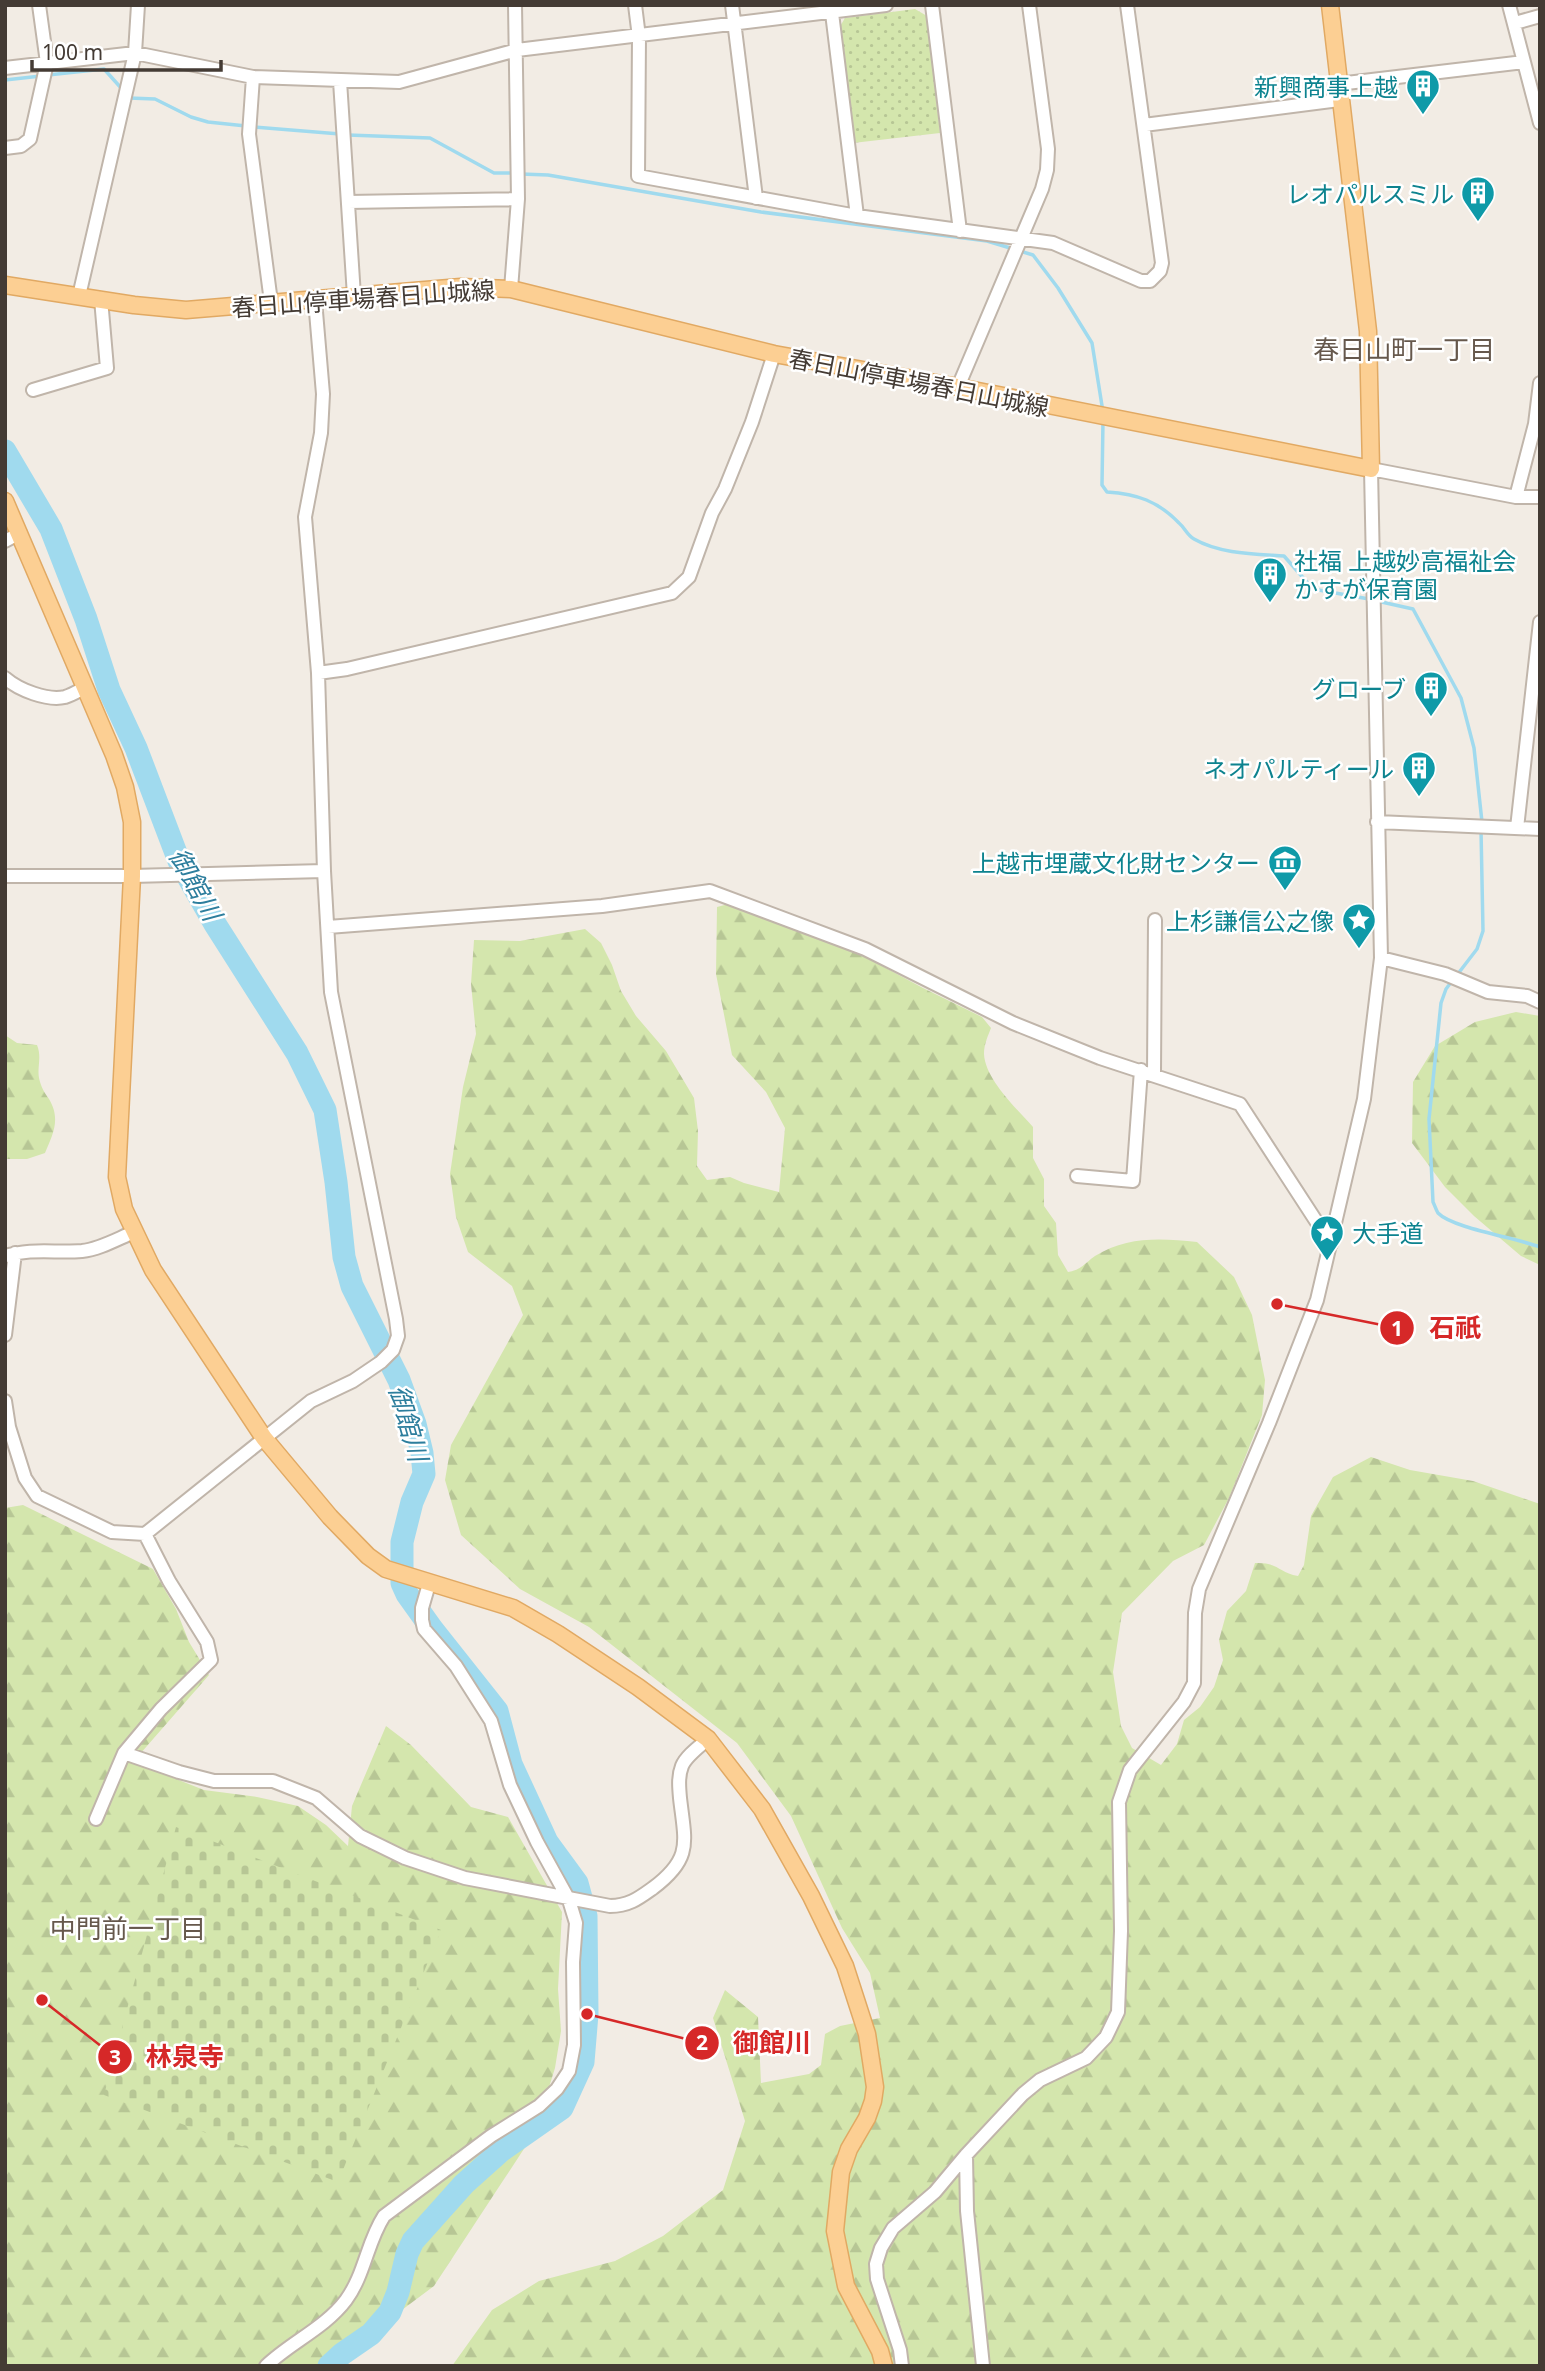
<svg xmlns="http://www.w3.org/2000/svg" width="1545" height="2371" font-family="'Noto Sans','Noto Sans JP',sans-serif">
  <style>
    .forest { fill: url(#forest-firs) }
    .cemetery { fill: url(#cemetery-stones) }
    .park { fill: url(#park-dots) }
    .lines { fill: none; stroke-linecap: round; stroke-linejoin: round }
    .stream { stroke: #a0daee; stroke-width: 3.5 }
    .river { stroke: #a0daee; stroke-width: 23 }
    .minor-casing { stroke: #c0b5aa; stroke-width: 16 }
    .major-casing { stroke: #e1a963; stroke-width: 19 }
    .minor { stroke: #fff; stroke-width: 12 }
    .major { stroke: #fccf93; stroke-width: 16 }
    .labels { text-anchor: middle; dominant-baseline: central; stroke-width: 5; stroke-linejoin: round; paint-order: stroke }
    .culture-label { font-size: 24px; fill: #0d838f; stroke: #fff; text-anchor: end }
    .street-label { font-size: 24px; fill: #443b34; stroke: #fff }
    .neighbourhood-label { font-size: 26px; fill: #66584c; stroke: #fff }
    .water-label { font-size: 26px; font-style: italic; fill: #2d7e9d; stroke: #fff }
    .leader { fill: none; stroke: #d62828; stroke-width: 2.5 }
    .callout-dot { fill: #d62828; stroke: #fff; stroke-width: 2.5 }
    .mark-label { font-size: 21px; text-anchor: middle; font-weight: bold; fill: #fff }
    .callout-label { font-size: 26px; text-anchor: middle; font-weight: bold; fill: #d62828; stroke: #fff; stroke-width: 5; stroke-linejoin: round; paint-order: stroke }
  </style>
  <defs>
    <pattern id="forest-firs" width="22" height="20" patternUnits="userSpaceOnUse" patternTransform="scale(1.75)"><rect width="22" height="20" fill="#d4e6ad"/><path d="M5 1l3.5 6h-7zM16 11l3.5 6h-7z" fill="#b7c695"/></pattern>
    <pattern id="cemetery-stones" width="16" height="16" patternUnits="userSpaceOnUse" patternTransform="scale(1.75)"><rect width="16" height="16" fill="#d4e6ad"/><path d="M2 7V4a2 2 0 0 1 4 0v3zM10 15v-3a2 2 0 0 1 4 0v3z" fill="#b7c695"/></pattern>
    <pattern id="park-dots" width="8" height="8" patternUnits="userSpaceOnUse" patternTransform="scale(1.75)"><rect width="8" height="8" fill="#d4e6ad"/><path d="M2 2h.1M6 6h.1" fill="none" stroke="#b7c695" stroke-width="1.8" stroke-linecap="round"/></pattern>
  </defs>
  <rect width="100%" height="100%" fill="#f2ece4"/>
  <!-- forest -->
  <path class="forest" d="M736,902L856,952L923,988L982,1017L991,1028C988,1036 984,1044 984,1054C985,1079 1017,1109 1033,1127V1158L1044,1179V1206L1056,1223L1058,1255L1068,1272C1081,1270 1085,1263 1095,1256C1127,1236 1161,1238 1197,1242L1234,1277L1252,1315L1265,1380L1262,1415L1229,1498L1204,1545L1173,1561L1122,1613L1113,1672L1121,1726L1132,1748L1161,1765L1177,1744L1184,1720L1200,1707L1214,1687L1223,1660L1219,1640L1227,1611L1246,1591L1255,1563C1278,1562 1278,1572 1298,1576L1304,1565L1311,1516L1333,1477L1371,1457L1410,1470L1473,1481L1540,1504V2366H452L492,2310L539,2281L615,2261L663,2236L723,2190L745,2121L713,2018L725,1990L758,2017L761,2083L809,2074L821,2065L825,2034L840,2026L880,2018L870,1973L842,1928L791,1816L737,1743L589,1627L520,1589L461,1535L445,1480L451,1445L523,1315L512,1286L468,1252L456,1217L450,1174L463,1087L476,1034L471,984L474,940L520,941L585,929L601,943L612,965L621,991L636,1016L666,1051L694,1098L698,1131L697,1166L707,1180L730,1177L744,1183L779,1192L785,1128L766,1092L732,1055L716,974L717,907Z
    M1516,1012L1540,1016V1265L1521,1256L1474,1216L1445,1187L1412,1143L1413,1082L1435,1046L1475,1022Z
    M5,1035L17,1043L37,1045C42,1057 37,1067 39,1078C41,1087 44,1092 49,1099C61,1119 53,1134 45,1153L27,1159H5Z
    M23,1505L153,1569L176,1609L189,1642L209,1675L133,1762L204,1790L257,1797L298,1806L326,1825L348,1846L352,1806L386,1726L411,1745L471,1807L508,1817L562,1912L558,1989L561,2031L555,2068L535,2132L434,2286L327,2366H5V1508Z"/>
  <!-- cemetery -->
  <path class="cemetery" d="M176,1827L441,1930L338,2182L104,2095Z"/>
  <!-- park -->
  <path class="park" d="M915,9L927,16L940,133L853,143L839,28L845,18Z"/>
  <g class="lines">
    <!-- stream -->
    <path class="stream" d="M48,75L104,69L122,89
      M5,80L41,76
      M129,98L155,99L191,117L208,122L246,126
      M254,127L340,134
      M348,135L430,138L494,173H513
      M521,174L548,175L761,212L987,241L1033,255L1058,288L1092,343L1103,412
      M1103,420L1102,485L1107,492C1137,494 1158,501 1179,523C1185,528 1187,535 1194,539C1220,554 1255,554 1284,556L1313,589L1369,599
      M1377,601L1413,609L1461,698L1474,748L1482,822
      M1457,975L1477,949L1483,931L1481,830
      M1452,981L1446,989L1441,1003L1429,1119L1433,1202C1435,1206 1436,1210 1438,1213C1452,1228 1517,1238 1540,1247"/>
    <!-- river -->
    <path class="river" d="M5,451L51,529L86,619L109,690L136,748L179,861L215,924L297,1053L325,1110L336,1182L344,1257L352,1286L399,1380L415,1424L422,1453L424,1474L412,1502L402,1542V1583L407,1594L432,1629L497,1711L511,1764L547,1842L577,1883L586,1916L587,2014L583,2062L562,2108L502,2150L464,2184L413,2241L407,2254L398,2292L390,2312L371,2334L342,2354L329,2366"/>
    <!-- minor casing -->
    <g class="minor-casing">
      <path id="minor" d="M635,5L639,37L638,176L857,216L1053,243L1141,281H1150L1160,271L1162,263L1127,5
        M732,5L756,198
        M831,5L857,216
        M932,5L960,231
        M1509,5L1540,123
        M1515,23L1540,16
        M5,68L135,53L253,77L399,82L517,50L886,5
        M253,77L249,134L271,302
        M340,81L354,296
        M1338,84L1524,62
        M1144,125L1339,100
        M5,148L21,146L30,139L47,63L39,5
        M348,202L518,199
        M511,289L518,199L515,5
        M79,296L135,53L138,5
        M958,387L1042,189L1047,170L1048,149L1029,5
        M33,390L107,368L101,299
        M1516,497L1535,424L1540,383
        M5,541L20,533
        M318,673L347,669L672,593L689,577L712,513L725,489L752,422L774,354
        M5,678C19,690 47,701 65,697C72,695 80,690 86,687
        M1377,822L1540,829
        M1517,828L1540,622
        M5,876H132L324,871
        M328,927L602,906L710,891L865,949L1013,1023L1100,1058L1240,1104L1331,1244
        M1381,958L1445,974L1488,992L1527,996L1540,1002
        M1154,1074L1155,920
        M1077,1176L1133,1181L1141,1070
        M5,1256C31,1248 55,1253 82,1251C100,1249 117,1239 134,1232
        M5,1335L15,1253
        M5,1401L9,1427L25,1478L37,1496L112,1532L145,1534L311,1401L353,1381L381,1362L393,1350L398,1336L396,1319L331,992L324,871L318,673L305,517L321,433L323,394L315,300
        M124,1753L179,1772L214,1781H273L316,1798L360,1836L405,1858L465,1878L610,1906C629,1906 639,1898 653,1888C693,1858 685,1842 680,1798C679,1787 678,1776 682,1766C686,1756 700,1746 708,1739
        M96,1819L124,1753L161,1709L211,1660L207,1642L169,1581L145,1534
        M966,2155L967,2211L983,2366
        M266,2366C291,2342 325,2328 346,2300C365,2274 367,2242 384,2216L491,2136L539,2106L557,2089L569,2071L574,2045L573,1962L576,1923L569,1900L537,1842L510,1785L491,1721L456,1666L424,1629L422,1620V1608L429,1584
        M902,2366L900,2350L877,2279L876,2264L881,2248L893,2228L935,2192L966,2155L1023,2094L1040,2080L1086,2058L1106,2037L1118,2012L1121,1931L1119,1802L1130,1770L1184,1702L1194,1683L1195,1613L1199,1589L1269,1423L1317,1300L1364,1099L1381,958L1371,469L1516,497H1540"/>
    </g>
    <!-- major casing -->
    <g class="major-casing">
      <path id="major" d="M5,285L134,305L186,310L461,287L511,289L774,354L958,387L1371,469L1368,331L1330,5
        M5,501L114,755L125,787L132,822V876L117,1177L124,1209L153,1270L264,1438L330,1517L368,1556L386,1569L513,1608L558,1634L638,1687L708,1739L762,1809L811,1896L845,1966L867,2034L875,2087L873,2101L867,2118L849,2149L841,2172L835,2231L846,2286L880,2351L884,2366"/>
    </g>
    <!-- minor -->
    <use href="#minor" class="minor"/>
    <!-- major -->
    <use href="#major" class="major"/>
  </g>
  <!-- icons -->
  <defs>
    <g id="building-pin" transform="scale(1.75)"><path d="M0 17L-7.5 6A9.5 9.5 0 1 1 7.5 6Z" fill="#0f9aa8" stroke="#fff"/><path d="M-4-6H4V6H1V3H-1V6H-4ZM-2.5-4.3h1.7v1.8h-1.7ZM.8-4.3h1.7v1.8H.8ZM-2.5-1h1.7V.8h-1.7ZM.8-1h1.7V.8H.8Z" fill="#fff"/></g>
    <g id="museum-pin" transform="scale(1.75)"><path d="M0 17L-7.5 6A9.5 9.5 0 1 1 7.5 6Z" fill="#0f9aa8" stroke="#fff"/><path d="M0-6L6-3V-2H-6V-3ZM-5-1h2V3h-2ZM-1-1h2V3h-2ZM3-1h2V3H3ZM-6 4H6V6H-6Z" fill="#fff"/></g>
    <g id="sight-pin" transform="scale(1.75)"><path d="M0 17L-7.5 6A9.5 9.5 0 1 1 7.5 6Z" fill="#0f9aa8" stroke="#fff"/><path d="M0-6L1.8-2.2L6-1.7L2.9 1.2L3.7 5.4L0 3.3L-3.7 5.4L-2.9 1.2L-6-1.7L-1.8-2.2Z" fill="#fff"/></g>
  </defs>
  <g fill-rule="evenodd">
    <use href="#building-pin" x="1423" y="86"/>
    <use href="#building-pin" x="1478" y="193"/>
    <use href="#building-pin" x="1270" y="574"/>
    <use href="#building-pin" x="1431" y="688"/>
    <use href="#building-pin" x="1419" y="768"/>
    <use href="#museum-pin" x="1285" y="862"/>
    <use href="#sight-pin" x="1359" y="920"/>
    <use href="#sight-pin" x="1327" y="1232"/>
  </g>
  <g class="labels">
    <!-- culture labels -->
    <g class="culture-label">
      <text x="1398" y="86">新興商事上越</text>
      <text x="1454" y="193">レオパルスミル</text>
      <text x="1294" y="560" text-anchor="start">社福 上越妙高福祉会<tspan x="1294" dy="28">かすが保育園</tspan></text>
      <text x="1406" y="688">グローブ</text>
      <text x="1394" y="768">ネオパルティール</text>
      <text x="1260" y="862">上越市埋蔵文化財センター</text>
      <text x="1334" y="920">上杉謙信公之像</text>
      <text x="1352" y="1232" text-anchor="start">大手道</text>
    </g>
    <!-- street labels -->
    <g class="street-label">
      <text transform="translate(363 298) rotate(-4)">春日山停車場春日山城線</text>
      <text transform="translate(919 382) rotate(11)">春日山停車場春日山城線</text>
    </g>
    <!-- neighbourhood labels -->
    <g class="neighbourhood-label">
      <text x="1404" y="349">春日山町一丁目</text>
      <text x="128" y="1928">中門前一丁目</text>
    </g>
    <!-- water labels -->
    <g class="water-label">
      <text transform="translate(196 884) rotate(61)">御館川</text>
      <text transform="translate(409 1423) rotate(74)">御館川</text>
    </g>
  </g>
  <!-- callouts -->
  <path class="leader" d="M1277 1304L1397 1328M587 2014L702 2043M42 2000L115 2057"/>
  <g class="callout-dot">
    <circle cx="1277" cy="1304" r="7"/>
    <circle cx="587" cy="2014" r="7"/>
    <circle cx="42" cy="2000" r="7"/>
    <circle cx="1397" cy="1328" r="18"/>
    <circle cx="702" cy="2043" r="18"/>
    <circle cx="115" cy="2057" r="18"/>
  </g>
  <g class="mark-label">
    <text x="1397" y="1336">1</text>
    <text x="702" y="2050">2</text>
    <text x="115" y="2065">3</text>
  </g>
  <g class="callout-label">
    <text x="1455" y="1337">石祇</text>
    <text x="772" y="2052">御館川</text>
    <text x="185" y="2066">林泉寺</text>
  </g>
  <!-- border -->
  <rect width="1545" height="2371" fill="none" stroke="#443b34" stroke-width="14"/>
  <!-- scale -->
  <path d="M32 60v10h189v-10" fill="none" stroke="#443b34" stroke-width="3.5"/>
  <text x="42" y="60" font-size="21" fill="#443b34" stroke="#ffffff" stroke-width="5" paint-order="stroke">100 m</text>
</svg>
